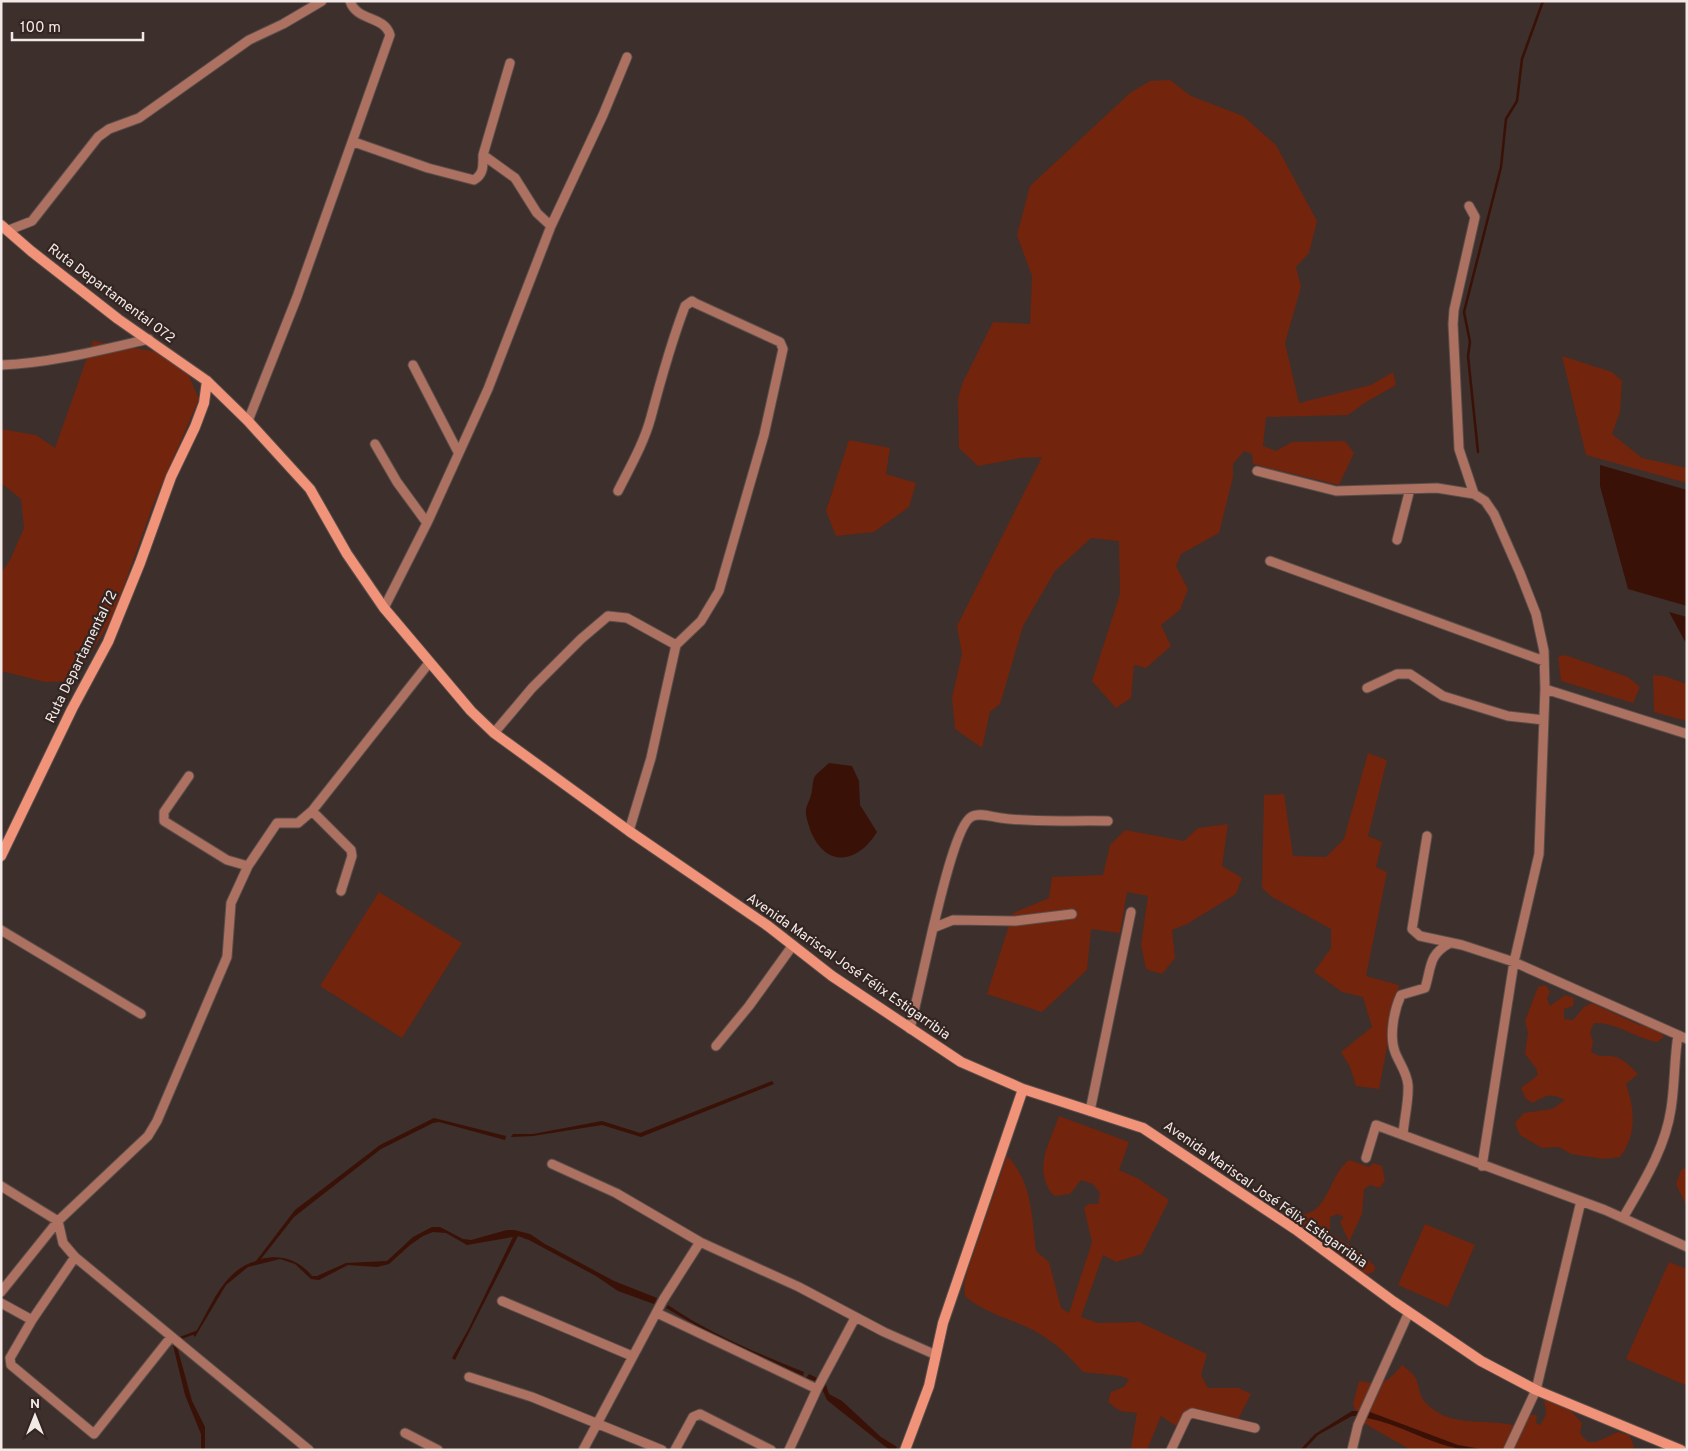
<svg xmlns="http://www.w3.org/2000/svg" width="1688" height="1451" font-family="Overpass,sans-serif">
  <style>
    .green { fill: #72240d }
    .water { fill: #3a1106 }
    .lines { fill: none; stroke-linecap: round; stroke-linejoin: round }
    .stream { stroke: #3a1106; stroke-width: 2.5 }
    .street-casing { stroke: #5a4d49; stroke-width: 11 }
    .secondary-casing { stroke: #5a4d49; stroke-width: 12 }
    .street { stroke: #ac7161; stroke-width: 9 }
    .secondary { stroke: #f09379; stroke-width: 10 }
    .labels { text-anchor: middle; dominant-baseline: central; stroke-width: 4.5; stroke-linejoin: round; paint-order: stroke }
    .street-label { font-size: 14px; fill: #f2e9e7; stroke: #332521 }
  </style>
  <rect width="100%" height="100%" fill="#3d2f2b"/>
  <!-- green -->
  <path class="green" d="M1170,80L1191,96L1243,116L1276,145L1317,221L1309,253L1296,267L1301,287L1285,343L1299,403L1371,385L1393,372L1396,385L1366,402L1348,415L1266,417L1263,446L1276,451L1292,442L1345,441L1354,453L1339,485L1253,464L1252,454L1244,451L1233,464V477L1219,533L1181,554L1176,566L1188,589L1180,610L1161,625L1171,646L1146,668L1134,665L1131,698L1116,708L1092,681L1120,594L1119,541L1091,538L1055,571L1023,626L1000,704L990,712L982,748L955,729L952,698L962,654L957,626L1042,457L1020,458L978,466L959,448L958,399L962,384L993,322L1030,324L1032,276L1017,235L1030,186L1130,93L1150,81Z
    M93,341L163,353L189,376L199,399L153,505L112,619L73,681L45,682L1,671V573L10,560L24,528L21,499L1,483V429L36,435L55,448Z
    M1562,356L1612,372L1622,381L1620,412L1612,434L1642,458L1687,468V483L1586,455Z
    M849,440L890,448L886,474L916,483L909,507L874,532L836,536L826,511Z
    M1565,655L1628,677L1640,687L1633,703L1561,681L1558,657Z
    M1653,675L1664,676L1687,684V721L1654,712Z
    M1368,753L1387,760L1368,836L1382,842L1376,867L1387,872L1366,976L1399,985L1379,1089L1356,1086L1350,1067L1341,1052L1372,1027L1363,997L1342,992L1314,972L1331,948V929L1272,897L1262,888L1264,795L1284,794L1293,856L1326,857L1344,839Z
    M1228,824L1222,866L1242,878L1236,894L1187,924L1172,930L1175,958L1162,974L1146,969L1141,945L1148,896L1127,892L1120,933L1091,929L1087,970L1042,1012L987,994L1013,913L1049,898L1052,877L1103,875L1110,845L1125,830L1184,841L1198,828Z
    M379,892L462,943L402,1038L320,986Z
    M1546,985L1550,992L1547,999L1550,1006L1565,995L1574,998L1573,1006L1564,1009V1019L1573,1020L1584,1007L1592,1003L1637,1024L1656,1029L1664,1037L1657,1042C1635,1038 1616,1022 1594,1023L1590,1032L1593,1042L1591,1052C1601,1057 1600,1056 1610,1056C1621,1056 1631,1067 1638,1074L1626,1084C1635,1109 1637,1135 1620,1157L1604,1159L1571,1154L1559,1147L1542,1148L1520,1135L1515,1123L1524,1113L1552,1109L1565,1100C1553,1093 1544,1095 1533,1103L1526,1099L1521,1088L1538,1075L1536,1068L1525,1054L1528,1033L1525,1021L1538,987Z
    M1059,1116L1129,1142L1119,1170L1139,1179L1169,1200L1142,1254L1116,1262L1103,1255L1081,1317L1098,1323L1139,1322L1207,1354L1201,1375L1208,1388H1239L1251,1394L1235,1425L1191,1416L1176,1426L1161,1416L1147,1450L1131,1448L1137,1413L1120,1411L1108,1402L1111,1392L1124,1387L1129,1379L1120,1376L1083,1372C1066,1353 1056,1343 1033,1330C1011,1319 984,1313 965,1296L964,1284L968,1269L1007,1156C1032,1181 1032,1216 1036,1251L1049,1262L1061,1308L1069,1313L1092,1242L1084,1208L1089,1204H1098L1100,1193L1093,1184L1081,1180L1070,1194L1054,1196C1032,1170 1049,1144 1059,1116Z
    M1349,1160L1369,1167L1373,1163L1382,1166L1385,1180L1380,1188L1370,1185L1364,1189L1362,1214L1349,1242L1340,1222L1344,1217L1338,1214L1330,1217V1233L1354,1248L1375,1266L1374,1272L1367,1274L1338,1257L1300,1228L1299,1218C1305,1213 1313,1213 1319,1206C1331,1192 1334,1172 1349,1160Z
    M1687,1167V1207L1676,1184L1681,1170Z
    M1425,1224L1475,1245L1448,1307L1398,1285Z
    M1669,1262L1687,1269V1386L1626,1359Z
    M1402,1365C1407,1369 1413,1373 1416,1379C1419,1385 1419,1395 1424,1401C1450,1430 1483,1417 1516,1426L1507,1450H1411L1360,1421L1353,1404L1359,1381C1383,1385 1386,1384 1402,1365Z
    M1546,1398L1571,1411L1582,1423L1580,1434L1588,1442H1596L1618,1432L1629,1435L1634,1446L1632,1450H1511L1527,1415H1537L1536,1423L1540,1425C1546,1417 1548,1412 1544,1402Z"/>
  <!-- water -->
  <path class="water" d="M1600,465L1687,490V606L1628,589L1600,486Z
    M1669,612L1687,617V645Z
    M829,763L852,766L859,781L860,805L877,832C858,863 827,869 811,832C809,826 805,816 806,809C807,804 810,800 811,795C813,789 812,781 815,776C819,771 825,767 829,763Z
    M772,1081L774,1084L641,1137L602,1125L533,1136L511,1137L513,1134H533L602,1121L640,1133Z
    M434,1118L506,1136L505,1140L439,1122L433,1123L381,1149L294,1217L261,1259C281,1254 298,1259 312,1276H317L346,1263L387,1261L413,1237L432,1227H440L463,1239L471,1240L507,1230H514L530,1234L545,1244L614,1281L657,1298L654,1304L618,1291L596,1276L529,1240L518,1236L455,1360L452,1358L468,1330L513,1237L467,1245L446,1233L433,1232L423,1236L410,1245L389,1264L377,1267L348,1265L319,1280L311,1279L295,1264L280,1259L248,1267L226,1285L195,1337L192,1333L197,1330C213,1303 224,1270 256,1261L295,1210L380,1145Z
    M668,1305C710,1334 757,1353 804,1372L803,1376L723,1341L666,1308Z
    M172,1341L176,1343L192,1401L205,1427V1450H201V1434L185,1395Z
    M809,1374L825,1382L829,1394L842,1401L881,1437L897,1447L895,1450H890L882,1444L827,1400L819,1382L806,1378Z
    M1352,1411H1359L1356,1416H1352L1318,1435L1304,1450H1300L1315,1434Z
    M1370,1412L1458,1445L1487,1450C1478,1450 1469,1451 1460,1449C1428,1443 1399,1424 1367,1418Z"/>
  <g class="lines">
    <!-- stream -->
    <path class="stream" d="M1478,452L1468,356L1470,342L1464,312L1501,167L1506,119L1517,101L1522,59L1543,1
      M178,1339L194,1333"/>
    <!-- street casing -->
    <g class="street-casing">
      <path id="street" d="M354,142L428,168L474,180C484,174 483,166 483,155L510,63
        M483,155L515,178L537,213L551,226
        M1469,206L1475,217L1454,310L1453,324L1459,449L1474,494L1485,501L1494,514L1520,573L1536,614L1544,651L1545,689L1539,854L1514,962L1482,1166
        M9,230L32,221L98,137L109,129L139,118L249,40L283,24L322,1
        M1,365C51,363 101,350 149,339
        M413,365L458,452
        M248,421L297,297L390,35C384,15 357,22 350,1
        M375,444L397,482L427,523
        M1257,471L1336,491L1437,488L1474,494
        M618,491C630,467 644,443 651,417C661,379 671,343 685,306L692,301L695,303L780,342L783,349L764,435L719,591L701,621L676,645L651,758L629,831
        M1397,540L1410,489
        M1270,561L1544,661
        M384,608L428,521L488,389L551,226L603,115L627,57
        M1367,688L1397,674H1410L1443,696L1508,716L1544,720
        M1545,689L1687,734
        M494,733L532,688L581,639L608,616L627,618L676,645
        M189,776L164,812V821L227,860L248,866
        M312,811L351,850L352,856L341,891
        M1427,836L1412,929L1420,936L1462,945L1514,962L1687,1039
        M933,928C938,908 956,826 971,817C979,812 992,817 1001,818C1036,823 1073,820 1108,821
        M1,930L141,1014
        M910,1029L933,928L953,920L1015,921L1072,914
        M716,1046L749,1006L793,945
        M1090,1111L1131,912
        M1403,1135C1404,1119 1409,1101 1408,1085C1407,1072 1399,1063 1395,1052C1389,1036 1394,1010 1401,995L1425,988C1432,966 1428,955 1450,943
        M1366,1158L1376,1125L1605,1210L1687,1247
        M552,1164L616,1193L700,1242L799,1287L884,1332L936,1355
        M1,1186L58,1221L148,1136L157,1121L227,957L231,903L248,866L277,823H298L312,811L429,663
        M1623,1218C1643,1183 1665,1149 1671,1109C1675,1084 1674,1060 1678,1035
        M1,1292L58,1221L63,1243L75,1257L309,1450
        M502,1301L632,1356
        M1,1303L32,1320L75,1257
        M657,1313L817,1389L789,1450
        M32,1320L10,1358L11,1365L94,1434L171,1337
        M469,1377L532,1397L662,1450
        M817,1389L855,1318
        M405,1433L438,1450
        M583,1450L663,1300L700,1242
        M675,1450L693,1417L700,1414L771,1450
        M1171,1450L1187,1416L1192,1413L1255,1428
        M1352,1450L1358,1425L1409,1312
        M1508,1450L1536,1390L1581,1201"/>
    </g>
    <!-- secondary casing -->
    <g class="secondary-casing">
      <path id="secondary" d="M1,225L31,251L118,319L207,381L248,421L310,489L347,554L384,608L471,711L494,733L629,831L768,926L832,976L961,1062L1023,1089L1143,1128L1295,1229L1394,1302L1481,1361L1536,1390L1681,1450
        M1,856L72,709L108,642L140,563L171,477L195,427L204,403L207,381
        M905,1450L929,1386L943,1323L1023,1089"/>
    </g>
    <!-- street -->
    <use href="#street" class="street"/>
    <!-- secondary -->
    <use href="#secondary" class="secondary"/>
  </g>
  <g class="labels">
    <!-- street labels -->
    <g class="street-label">
      <text transform="translate(111 294) rotate(37)">Ruta Departamental 072</text>
      <text transform="translate(82 657) rotate(-64)">Ruta Departamental 72</text>
      <text transform="translate(848 967) rotate(35)">Avenida Mariscal José Félix Estigarribia</text>
      <text transform="translate(1265 1195) rotate(35)">Avenida Mariscal José Félix Estigarribia</text>
    </g>
  </g>
  <!-- border -->
  <rect width="1688" height="1451" fill="none" stroke="#f2e9e7" stroke-width="5"/>
  <!-- north arrow -->
  <g transform="translate(35 1416)" stroke="#332521" stroke-width="4" paint-order="stroke">
  <path d="M0-4L9 19L0 12L-9 19Z" fill="#f2e9e7"/>
  <text y="-8" font-size="14" font-weight="bold" text-anchor="middle" fill="#f2e9e7">N</text>
  </g>
  <!-- scale -->
  <path d="M12 32v8h131v-8" fill="none" stroke="#f2e9e7" stroke-width="2.5"/>
  <text x="20" y="32" font-size="15" fill="#f2e9e7" stroke="#332521" stroke-width="4" paint-order="stroke">100 m</text>
</svg>
